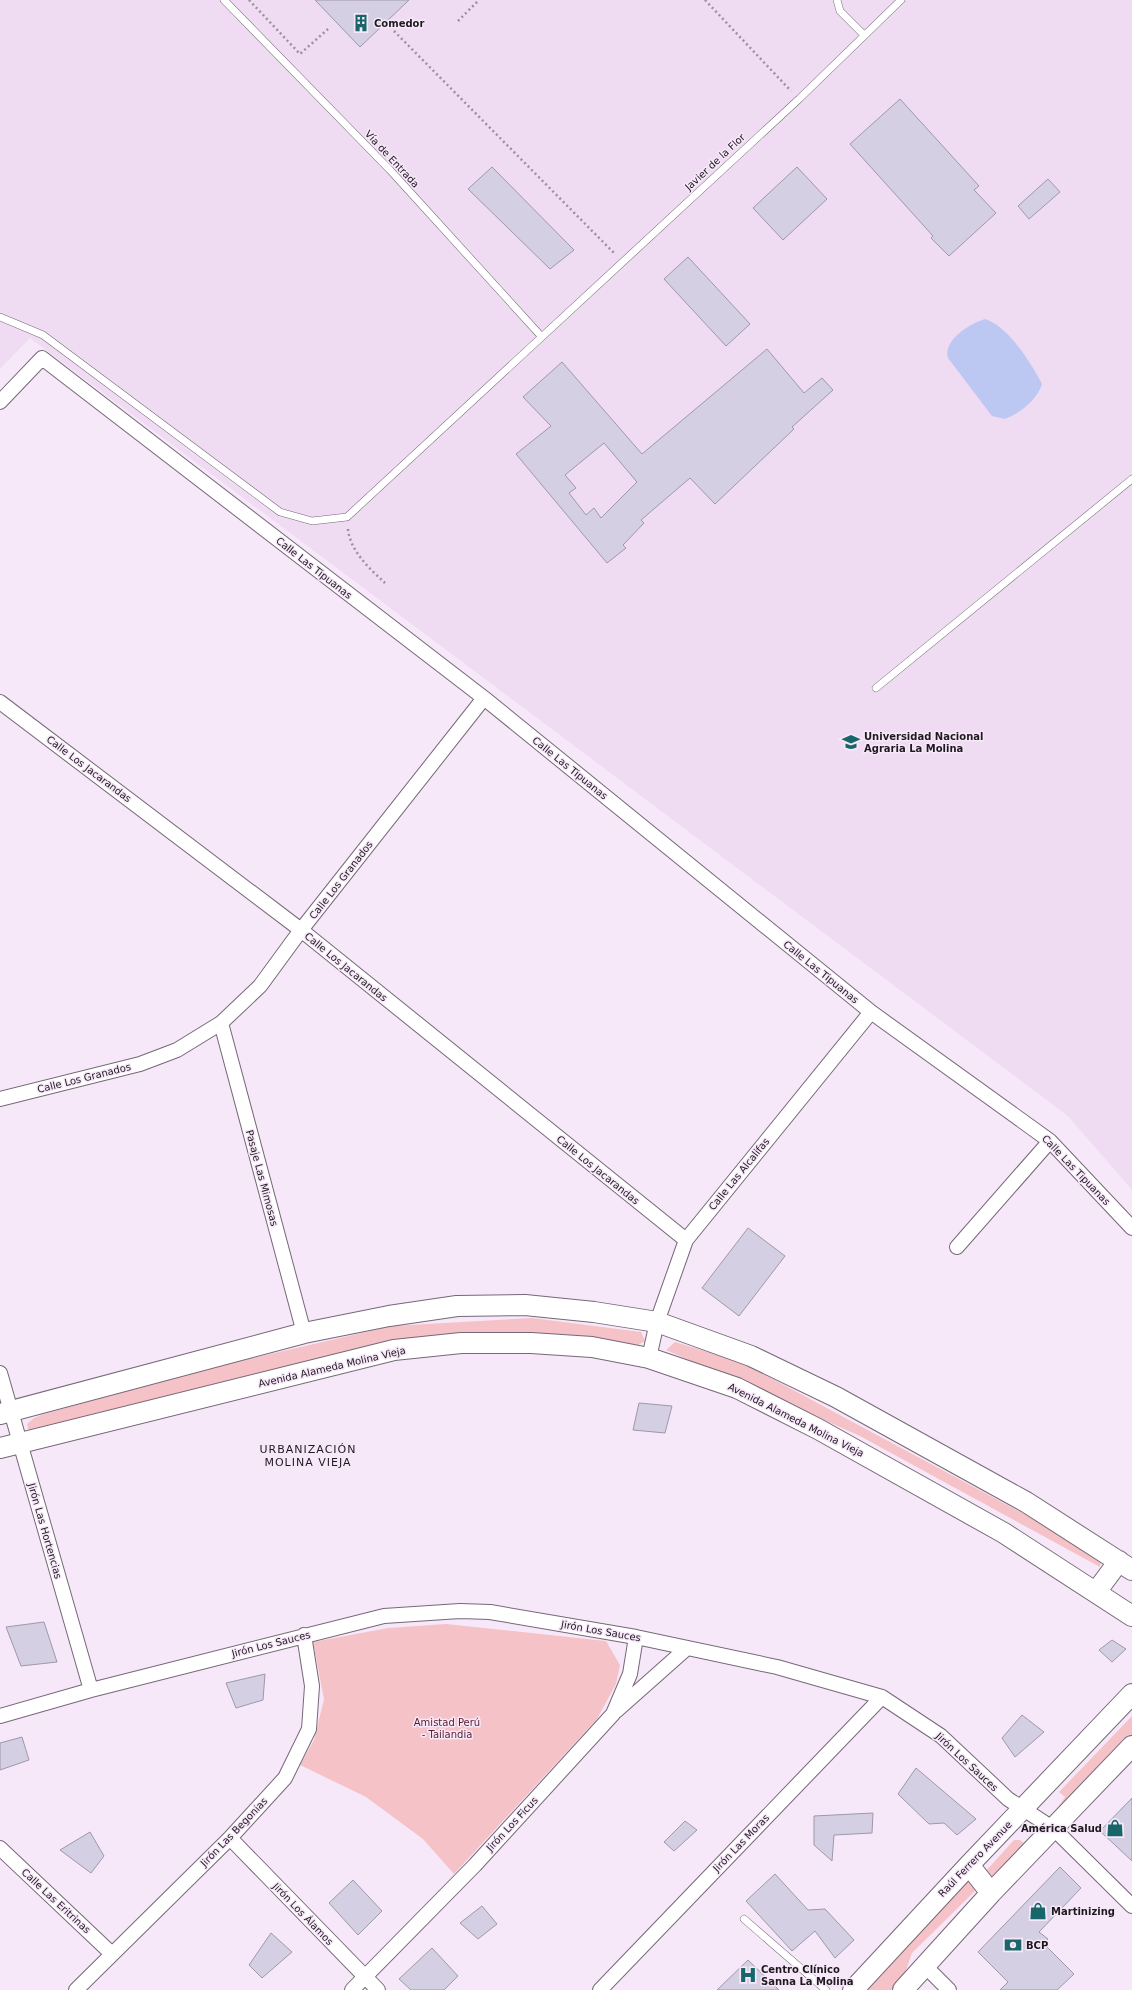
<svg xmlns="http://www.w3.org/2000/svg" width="1132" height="1990" font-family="'DejaVu Sans',sans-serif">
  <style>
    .built { fill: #efdbf2 }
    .green { fill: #f5c2c8 }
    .water { fill: #bcc7f2 }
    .building { fill: #d4cfe3; stroke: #9d98ab; fill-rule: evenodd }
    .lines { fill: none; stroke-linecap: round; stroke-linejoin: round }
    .lane-casing { stroke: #756877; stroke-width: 8 }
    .street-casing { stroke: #756877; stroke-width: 16 }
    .secondary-casing { stroke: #756877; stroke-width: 22 }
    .path { stroke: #9b909d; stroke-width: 2.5; stroke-dasharray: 2 3; stroke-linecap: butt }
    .lane { stroke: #fff; stroke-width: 7 }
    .street { stroke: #fff; stroke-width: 14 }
    .secondary { stroke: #fff; stroke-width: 20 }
    .labels { text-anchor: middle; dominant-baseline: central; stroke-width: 3; stroke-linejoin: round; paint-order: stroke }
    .poi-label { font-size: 10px; font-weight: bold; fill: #1e191f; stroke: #f7e8f9; text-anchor: start }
    .street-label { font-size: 10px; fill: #1e191f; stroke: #f7e8f9 }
    .park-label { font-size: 10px; fill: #591b29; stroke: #f7e8f9 }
    .neighbourhood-label { font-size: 11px; letter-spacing: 1px; fill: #1e191f; stroke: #f7e8f9 }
  </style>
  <rect width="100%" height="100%" fill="#f7e8f9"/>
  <!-- built -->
  <path class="built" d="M0,0H1132V1190L1068,1116L30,338L0,369Z"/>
  <!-- green -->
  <path class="green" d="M532,1318L641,1332L645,1341L638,1345L524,1334L29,1432L27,1424L34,1418L44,1414L218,1366L392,1326Z
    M675,1342L741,1362L1082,1545L1101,1558L1100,1567L860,1436L666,1350Z
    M446,1624L606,1641L620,1665L616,1684L597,1719L454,1874L423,1839L366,1797L300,1765L314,1740L324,1699L313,1642L388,1628Z
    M1132,1716V1738L1058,1814L1056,1810L1065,1797L1059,1792Z
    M1014,1840H1020L1026,1845L993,1884L985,1872Z
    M965,1879L978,1883L975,1891L912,1953L903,1979L893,1990H860Z"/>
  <!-- water -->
  <path class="water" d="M985,319C1008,326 1031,363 1042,384C1037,400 1020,413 1005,419L992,416L948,358C943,340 969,324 985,319Z"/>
  <!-- building -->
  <path class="building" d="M315,0H409L360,47Z
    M900,99L979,186L974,190L996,213L949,256L931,238L933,236L850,144Z
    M492,167L574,250L550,269L468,189Z
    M797,167L827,199L783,240L753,208Z
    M1048,179L1060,192L1029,219L1018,206Z
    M688,257L750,324L726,346L664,279Z
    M767,349L804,393L822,378L833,390L792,427L794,429L715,504L690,478L641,520L644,523L623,545L626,548L607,563L516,454L551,426L523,397L562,362L642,454ZM604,443L637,482L601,518L594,508L586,515L569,493L576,488L565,475Z
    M748,1228L785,1256L739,1316L702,1288Z
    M639,1403L672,1406L665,1433L633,1430Z
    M44,1622L57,1662L21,1666L6,1627Z
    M1112,1640L1126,1649L1112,1662L1099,1650Z
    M265,1674L263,1700L236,1708L226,1683Z
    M1022,1715L1044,1732L1015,1757L1002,1738Z
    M22,1737L29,1760L0,1770V1743Z
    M916,1768L976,1819L957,1835L944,1823L929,1824L898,1794Z
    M1132,1798V1861L1100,1831Z
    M873,1813L872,1833L834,1835L832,1861L814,1845V1816Z
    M685,1821L697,1830L674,1851L664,1842Z
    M90,1832L104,1856L91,1873L60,1850Z
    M1060,1867L1081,1888L1039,1932L1048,1939L1043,1943L1074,1974L1057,1990H1000L1008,1982L978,1952Z
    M775,1874L808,1910L825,1909L854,1940L835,1958L815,1931L792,1951L746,1901Z
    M353,1880L382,1911L358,1935L329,1903Z
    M482,1906L497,1924L478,1939L460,1923Z
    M271,1933L292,1952L262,1978L249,1965Z
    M432,1948L458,1976L444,1990H411L399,1979Z
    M748,1960L779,1990H717Z"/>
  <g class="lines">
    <!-- lane casing -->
    <g class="lane-casing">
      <path id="lane" d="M224,0L390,170L541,336
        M837,0L840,11L864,35
        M0,317L43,335L280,512L312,521L347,517L799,99L901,0
        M876,688L1132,479
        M744,1919L826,1990"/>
    </g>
    <!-- street casing -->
    <g class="street-casing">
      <path id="street" d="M0,402L42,358L484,698L871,1012L1050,1141L1132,1228
        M0,702L301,930L686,1240
        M221,1023L304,1333
        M0,1099L140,1064L177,1050L221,1023L260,986L301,930L484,698
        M957,1247L1050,1141
        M649,1358L657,1322L686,1240L871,1012
        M0,1373L91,1690
        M616,1711L687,1648
        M0,1716L91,1690L384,1616L460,1611L490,1612L636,1637L777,1667L882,1697L941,1736L1008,1799L1054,1829L1132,1906
        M230,1838L378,1990
        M0,1848L112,1954
        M925,1966L949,1990
        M76,1990L230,1838L285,1778L309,1729L312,1686L304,1635
        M352,1990L475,1865L613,1714L630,1674L636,1637
        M600,1990L882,1697"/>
    </g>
    <!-- secondary casing -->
    <g class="secondary-casing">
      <path id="secondary" d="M0,1414L304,1333L389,1316L457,1306L525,1305L594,1312L657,1322L751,1356L836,1397L1026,1502L1132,1570
        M0,1448L394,1350L461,1343H531L592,1347L649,1358L737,1388L818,1429L1004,1533L1132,1616
        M1096,1592L1119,1561
        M969,1865L991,1893
        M853,1990L969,1865L1132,1694
        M903,1990L991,1893L1132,1746"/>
    </g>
    <!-- path -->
    <path class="path" d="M249,0L300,54L328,29
      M705,0L791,91
      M458,21L479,0
      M394,31L615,254
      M348,529C350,551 370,569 385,583"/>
    <!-- lane -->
    <use href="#lane" class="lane"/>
    <!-- street -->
    <use href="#street" class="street"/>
    <!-- secondary -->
    <use href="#secondary" class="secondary"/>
  </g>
  <!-- icons -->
  <defs>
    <g id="building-bare" transform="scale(1.38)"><path d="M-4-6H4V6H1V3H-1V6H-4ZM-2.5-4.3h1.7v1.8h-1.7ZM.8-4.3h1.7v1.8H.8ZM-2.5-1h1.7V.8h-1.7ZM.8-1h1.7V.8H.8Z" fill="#18666a" stroke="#f7e8f9" stroke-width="2.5" paint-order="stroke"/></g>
    <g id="university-bare" transform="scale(1.38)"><path d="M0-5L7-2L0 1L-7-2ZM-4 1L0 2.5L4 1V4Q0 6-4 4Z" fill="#18666a" stroke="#f7e8f9" stroke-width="2.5" paint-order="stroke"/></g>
    <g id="shop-bare" transform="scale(1.38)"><path d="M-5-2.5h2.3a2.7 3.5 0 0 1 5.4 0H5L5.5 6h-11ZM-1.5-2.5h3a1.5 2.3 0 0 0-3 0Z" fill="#18666a" stroke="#f7e8f9" stroke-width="2.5" paint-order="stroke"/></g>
    <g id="bank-bare" transform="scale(1.38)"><path d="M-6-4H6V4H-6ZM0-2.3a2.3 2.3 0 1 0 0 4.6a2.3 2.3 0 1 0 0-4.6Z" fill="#18666a" stroke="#f7e8f9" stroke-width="2.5" paint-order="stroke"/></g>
    <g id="hospital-bare" transform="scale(1.38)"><path d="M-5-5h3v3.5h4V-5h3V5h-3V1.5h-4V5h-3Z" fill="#18666a" stroke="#f7e8f9" stroke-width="2.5" paint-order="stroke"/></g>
  </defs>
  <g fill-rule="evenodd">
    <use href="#building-bare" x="361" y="23"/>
    <use href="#university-bare" x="851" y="742"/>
    <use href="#shop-bare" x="1115" y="1828"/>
    <use href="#shop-bare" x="1038" y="1911"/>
    <use href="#bank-bare" x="1013" y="1945"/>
    <use href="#hospital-bare" x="748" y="1975"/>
  </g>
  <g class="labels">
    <!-- poi labels -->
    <g class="poi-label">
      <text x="374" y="23">Comedor</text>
      <text x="864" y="736">Universidad Nacional<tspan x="864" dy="12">Agraria La Molina</tspan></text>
      <text x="1102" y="1828" text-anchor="end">América Salud</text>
      <text x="1051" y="1911">Martinizing</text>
      <text x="1026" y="1945">BCP</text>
      <text x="761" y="1969">Centro Clínico<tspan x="761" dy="12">Sanna La Molina</tspan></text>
    </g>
    <!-- street labels -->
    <g class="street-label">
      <text transform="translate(392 159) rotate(47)">Vía de Entrada</text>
      <text transform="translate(715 162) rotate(-43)">Javier de la Flor</text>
      <text transform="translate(314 568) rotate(38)">Calle Las Tipuanas</text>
      <text transform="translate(570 768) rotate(39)">Calle Las Tipuanas</text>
      <text transform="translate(89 769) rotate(37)">Calle Los Jacarandas</text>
      <text transform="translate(341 880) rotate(-52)">Calle Los Granados</text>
      <text transform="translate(346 967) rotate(39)">Calle Los Jacarandas</text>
      <text transform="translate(821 972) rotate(39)">Calle Las Tipuanas</text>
      <text transform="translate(84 1078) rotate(-14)">Calle Los Granados</text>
      <text transform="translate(598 1170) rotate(39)">Calle Los Jacarandas</text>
      <text transform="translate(1076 1170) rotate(46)">Calle Las Tipuanas</text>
      <text transform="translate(739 1174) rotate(-51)">Calle Las Alcalifas</text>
      <text transform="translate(262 1178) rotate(75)">Pasaje Las Mimosas</text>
      <text transform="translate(332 1367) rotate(-13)">Avenida Alameda Molina Vieja</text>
      <text transform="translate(796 1420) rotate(27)">Avenida Alameda Molina Vieja</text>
      <text transform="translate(45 1531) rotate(74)">Jirón Las Hortencias</text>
      <text transform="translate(601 1631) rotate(10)">Jirón Los Sauces</text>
      <text transform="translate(271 1644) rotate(-14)">Jirón Los Sauces</text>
      <text transform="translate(967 1762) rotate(43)">Jirón Los Sauces</text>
      <text transform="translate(512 1824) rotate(-47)">Jirón Los Ficus</text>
      <text transform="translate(234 1832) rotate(-46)">Jirón Las Begonias</text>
      <text transform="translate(741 1843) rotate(-46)">Jirón Las Moras</text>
      <text transform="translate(975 1859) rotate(-46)">Raúl Ferrero Avenue</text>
      <text transform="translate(56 1901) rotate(43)">Calle Las Eritrinas</text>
      <text transform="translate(303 1914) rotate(46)">Jirón Los Álamos</text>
    </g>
    <!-- park labels -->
    <g class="park-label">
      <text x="447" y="1722">Amistad Perú<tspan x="447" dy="12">- Tailandia</tspan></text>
    </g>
    <!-- neighbourhood labels -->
    <g class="neighbourhood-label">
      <text x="308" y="1449">URBANIZACIÓN<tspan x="308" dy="13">MOLINA VIEJA</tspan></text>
    </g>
  </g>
</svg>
